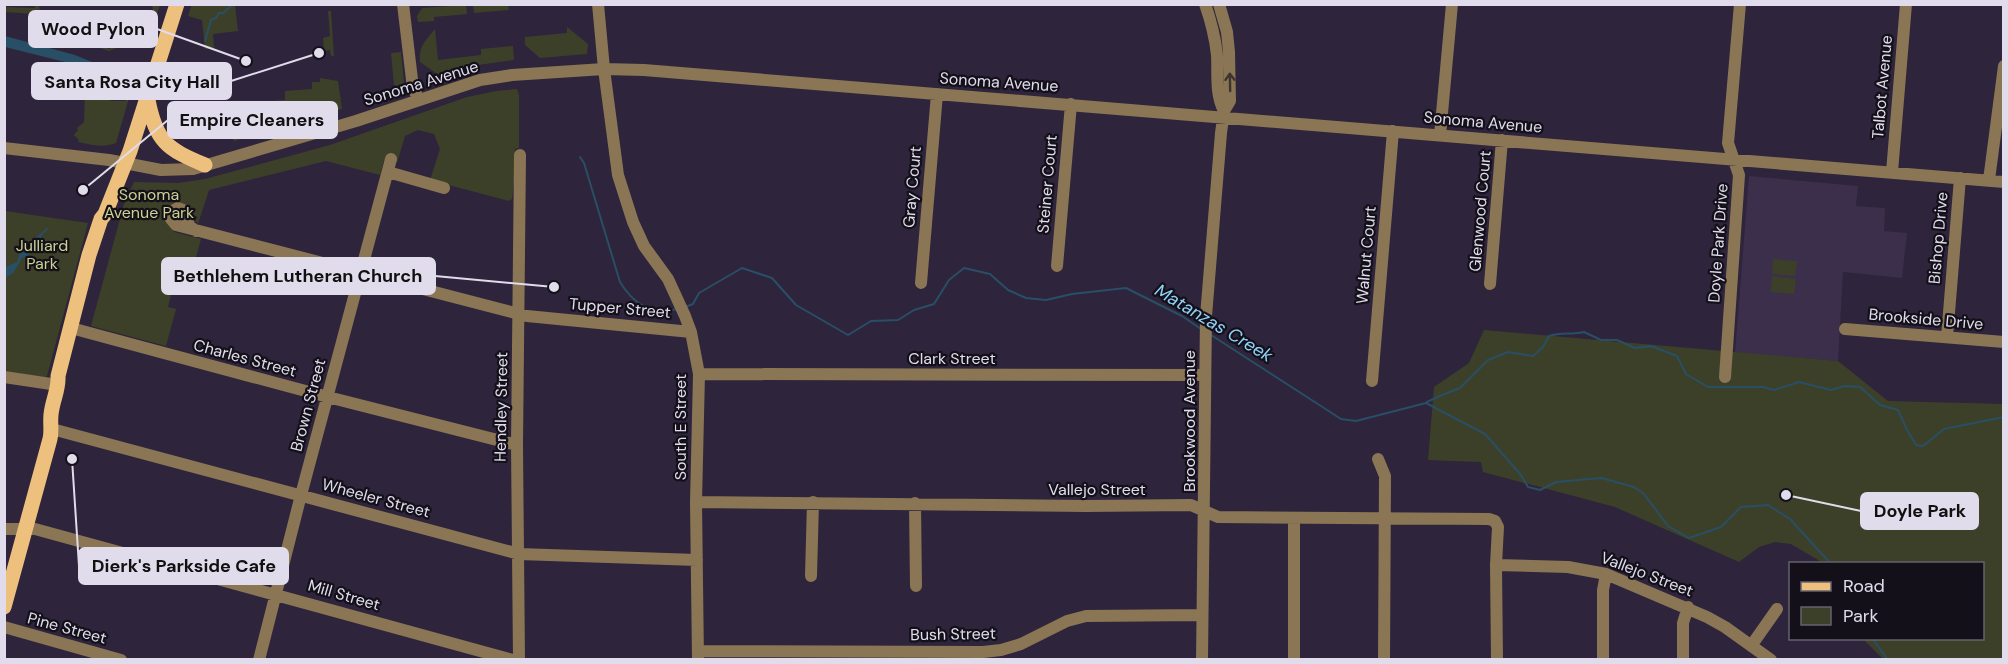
<svg xmlns="http://www.w3.org/2000/svg" width="2008" height="664" font-family="'DM Sans',sans-serif">
  <style>
    .built { fill: #3b2f4b }
    .green { fill: #3d4028 }
    .water { fill: #284f65 }
    .lines { fill: none; stroke-linecap: round; stroke-linejoin: round }
    .stream { stroke: #284f65; stroke-width: 2 }
    .minor { stroke: #8a7555; stroke-width: 12 }
    .major { stroke: #edc17d; stroke-width: 15 }
    .oneway { stroke: #3d332f }
    .labels { text-anchor: middle; dominant-baseline: central; stroke-width: 4.5; stroke-linejoin: round; paint-order: stroke }
    .street-label { font-size: 16px; fill: #e1dceb; stroke: #14101a }
    .park-label { font-size: 16px; fill: #cbd290; stroke: #14101a }
    .water-label { font-size: 18px; font-style: italic; fill: #8fd2f9; stroke: #14101a }
    .leader { fill: none; stroke: #e1dceb; stroke-width: 2 }
    .callout-dot { fill: #e1dceb; stroke: #14101a; stroke-width: 2 }
    .callout { fill: #e1dceb; stroke: #e1dceb; stroke-width: 2 }
    .callout-label { font-size: 18px; text-anchor: middle; font-weight: bold; fill: #111 }
  </style>
  <rect width="100%" height="100%" fill="#2e243b"/>
  <!-- built -->
  <path class="built" d="M1749,176L1858,186L1856,206L1885,208L1884,231L1907,233L1902,278L1843,272L1838,361L1735,353Z"/>
  <!-- green -->
  <path class="green" d="M192,4L235,5L238,31L213,34L214,48L205,49L202,20L188,16Z
    M35,5H39L40,11H45L54,15L56,25L54,31L110,49L112,43H132V40L147,42L144,48L126,44L109,51L53,33L50,31L48,21L34,14L5,12V7L35,8Z
    M152,5H160L149,38L139,33H132L143,31L142,21L148,20L147,10H153Z
    M466,5L467,14L434,17V21L418,22L417,16L422,8Z
    M473,5H508L509,10L474,13Z
    M328,11H331L334,56H331L330,50L324,51L323,38L330,36Z
    M567,27L588,44L587,54L540,58L525,45V37L567,33Z
    M435,29L438,60L481,55V49L513,46L514,60L478,65L440,76L420,62C418,47 426,40 435,29Z
    M401,52L404,83L402,87L394,85L391,53Z
    M320,78L338,81L342,109L234,141L225,130L224,119L241,117L259,102L285,100V91L312,89V82H320Z
    M517,89L519,95V148L515,149L514,181L512,199L509,201L430,180L440,149L434,134L418,130L405,136L397,163L384,160L380,175L326,161L209,190L198,224L195,220L198,217L192,215L181,204L174,229V232L201,239L187,290L173,287L168,307L176,309L166,346L91,326L124,204L134,182L178,183L205,179L330,145L467,97L496,91Z
    M89,92L97,97H106L111,101H125L129,98L116,143C102,148 92,145 78,142L79,140L74,135L78,130L77,128L84,122L85,93Z
    M211,114V120L193,122V128L166,130V124L181,123L180,116Z
    M5,211L88,223L47,376L45,377L5,372Z
    M1773,259L1797,261L1795,276L1772,274Z
    M1772,276L1796,279L1794,294L1771,292Z
    M1484,330L1838,361L1888,401L2003,404V659H1883L1863,639L1982,638V564L1823,563L1791,544L1775,542L1759,547L1739,562L1615,507L1483,472L1481,462L1428,460L1434,387L1469,363Z"/>
  <!-- water -->
  <path class="water" d="M5,36L75,55L107,68L123,72L141,70L135,89L106,79L98,73L69,63L5,47Z
    M47,228H49L42,235L39,247L31,250L28,256L22,258L13,273L5,278L6,267L17,262L20,252Z"/>
  <g class="lines">
    <!-- stream -->
    <path class="stream" d="M205,41L211,20L216,18L219,13H223L232,5
      M580,157L584,163L620,282C632,302 653,318 676,309
      M685,307L693,304L699,293L742,268L772,278L796,305L848,335L871,321L898,320L914,310L934,304L949,280L964,268L990,274L1008,290L1026,298L1046,300L1072,294L1126,288L1182,316L1201,329
      M1211,335L1341,419L1356,421L1426,403L1485,434L1521,475L1528,487L1540,490L1556,482L1601,478L1634,487L1644,494L1668,526L1689,538L1721,527L1741,507L1768,505L1790,519L1831,564
      M1427,402L1442,395L1460,388L1488,360L1508,352L1533,356L1543,347L1549,336C1561,332 1572,335 1584,332L1601,340H1617L1635,348L1651,346L1677,356L1686,374L1708,387H1763L1774,390L1799,382L1831,390L1844,386L1860,387L1880,405L1898,410L1907,430L1916,445L1923,446L1944,429L2004,417
      M1872,638L1888,660"/>
    <!-- minor -->
    <path class="minor" d="M403,4L413,88L419,100
      M598,4L604,69L618,175L633,222L644,246L668,279L685,316L691,332L699,374L696,502L698,660
      M1205,4C1211,21 1215,37 1217,55C1218,74 1215,94 1224,111
      M1440,135L1452,4
      M4,148L109,160L161,170L193,169L356,121L480,80L512,75L604,69L644,70L2004,182
      M388,172L444,188
      M1892,172L1906,4
      M1989,180L2004,66
      M196,231L189,226L186,211L178,208L173,211L171,219L176,225L527,316L691,332
      M1057,266L1071,104
      M921,283L937,94
      M1490,284L1502,140
      M71,328L328,397L517,445
      M1845,329L2004,342
      M1947,337L1960,178
      M699,374L1205,375
      M4,377L58,385
      M1725,377L1739,175L1728,143L1740,4
      M1372,381L1393,131
      M52,429L519,554L697,560
      M1378,459L1385,476L1384,660
      M696,502L1086,506L1191,505L1218,517L1489,519L1495,521L1498,527L1496,565L1497,660
      M915,503L916,586
      M1294,518V660
      M4,529H35L513,660
      M1496,565L1568,567L1606,574L1707,617L1725,627L1771,660
      M811,576L813,502
      M4,627L121,660
      M1751,646L1777,609
      M698,651L983,652L1001,650L1021,644L1067,621L1086,616L1202,615
      M259,660L301,495L391,159
      M519,660L517,445L520,155
      M1202,660L1206,316L1221,133L1224,111L1230,101L1229,52L1227,32L1219,4
      M1603,660V590L1606,574
      M1683,660V623L1688,607"/>
    <!-- major -->
    <path class="major" d="M148,100C156,142 167,149 205,165
      M4,607L50,439C52,431 50,423 51,415C52,401 59,390 58,376L89,255L101,219L105,214L130,151L177,4"/>
  </g>
  <!-- one-way arrows -->
  <defs><path id="oneway-shaft" d="M-6 0H5M1.5-3L5.5 0L1.5 3" fill="none" stroke-width="1.6" stroke-linecap="round" stroke-linejoin="round" transform="scale(1.5)"/></defs>
  <use class="oneway" href="#oneway-shaft" transform="translate(1230 82) rotate(-91)"/>
  <g class="labels">
    <!-- street labels -->
    <g class="street-label">
      <text transform="translate(999 82) rotate(4)">Sonoma Avenue</text>
      <text transform="translate(421 83) rotate(-17)">Sonoma Avenue</text>
      <text transform="translate(1882 87) rotate(-85)">Talbot Avenue</text>
      <text transform="translate(1483 122) rotate(5)">Sonoma Avenue</text>
      <text transform="translate(1047 184) rotate(-85)">Steiner Court</text>
      <text transform="translate(912 187) rotate(-85)">Gray Court</text>
      <text transform="translate(1480 211) rotate(-85)">Glenwood Court</text>
      <text transform="translate(1938 238) rotate(-85)">Bishop Drive</text>
      <text transform="translate(1718 243) rotate(-86)">Doyle Park Drive</text>
      <text transform="translate(1366 255) rotate(-85)">Walnut Court</text>
      <text transform="translate(620 308) rotate(5)">Tupper Street</text>
      <text transform="translate(1926 319) rotate(5)">Brookside Drive</text>
      <text transform="translate(245 358) rotate(15)">Charles Street</text>
      <text x="952" y="358">Clark Street</text>
      <text transform="translate(308 405) rotate(-75)">Brown Street</text>
      <text transform="translate(501 407) rotate(-89)">Hendley Street</text>
      <text transform="translate(1189 421) rotate(-90)">Brookwood Avenue</text>
      <text transform="translate(680 427) rotate(-90)">South E Street</text>
      <text x="1097" y="489">Vallejo Street</text>
      <text transform="translate(376 498) rotate(15)">Wheeler Street</text>
      <text transform="translate(1647 574) rotate(21)">Vallejo Street</text>
      <text transform="translate(344 595) rotate(16)">Mill Street</text>
      <text transform="translate(67 628) rotate(15)">Pine Street</text>
      <text transform="translate(953 634) rotate(-1)">Bush Street</text>
    </g>
    <!-- park labels -->
    <g class="park-label">
      <text x="149" y="194">Sonoma<tspan x="149" dy="18">Avenue Park</tspan></text>
      <text x="42" y="245">Julliard<tspan x="42" dy="18">Park</tspan></text>
    </g>
    <!-- water labels -->
    <g class="water-label">
      <text transform="translate(1214 323) rotate(31)">Matanzas Creek</text>
    </g>
  </g>
  <!-- callouts -->
  <path class="leader" d="M246 61L157 29M319 53L231 81M83 190L168 120M554 287L435 276M1786 495L1861 511M72 459L79 566"/>
  <g class="callout-dot">
    <circle cx="246" cy="61" r="6"/>
    <circle cx="319" cy="53" r="6"/>
    <circle cx="83" cy="190" r="6"/>
    <circle cx="554" cy="287" r="6"/>
    <circle cx="1786" cy="495" r="6"/>
    <circle cx="72" cy="459" r="6"/>
  </g>
  <g class="callout">
    <rect x="29" y="11" width="128" height="36" rx="6"/>
    <rect x="32" y="63" width="199" height="36" rx="6"/>
    <rect x="168" y="102" width="169" height="36" rx="6"/>
    <rect x="162" y="258" width="273" height="36" rx="6"/>
    <rect x="1861" y="493" width="117" height="36" rx="6"/>
    <rect x="79" y="548" width="209" height="36" rx="6"/>
  </g>
  <g class="callout-label">
    <text x="93" y="35">Wood Pylon</text>
    <text x="132" y="88">Santa Rosa City Hall</text>
    <text x="252" y="126">Empire Cleaners</text>
    <text x="298" y="282">Bethlehem Lutheran Church</text>
    <text x="1920" y="517">Doyle Park</text>
    <text x="184" y="572">Dierk's Parkside Cafe</text>
  </g>
  <!-- border -->
  <rect width="2008" height="664" fill="none" stroke="#e1dceb" stroke-width="12"/>
  <!-- legend -->
  <rect x="1789" y="562" width="195" height="78" fill="#14101a" stroke="#66626e" stroke-width="1.5"/>
  <rect x="1801" y="582" width="30" height="9" fill="#edc17d" stroke="#66626e" stroke-width="1.5"/>
  <text x="1843" y="592" font-size="18" fill="#e1dceb">Road</text>
  <rect x="1801" y="607" width="30" height="18" fill="#3d4028" stroke="#66626e" stroke-width="1.5"/>
  <text x="1843" y="622" font-size="18" fill="#e1dceb">Park</text>
</svg>
